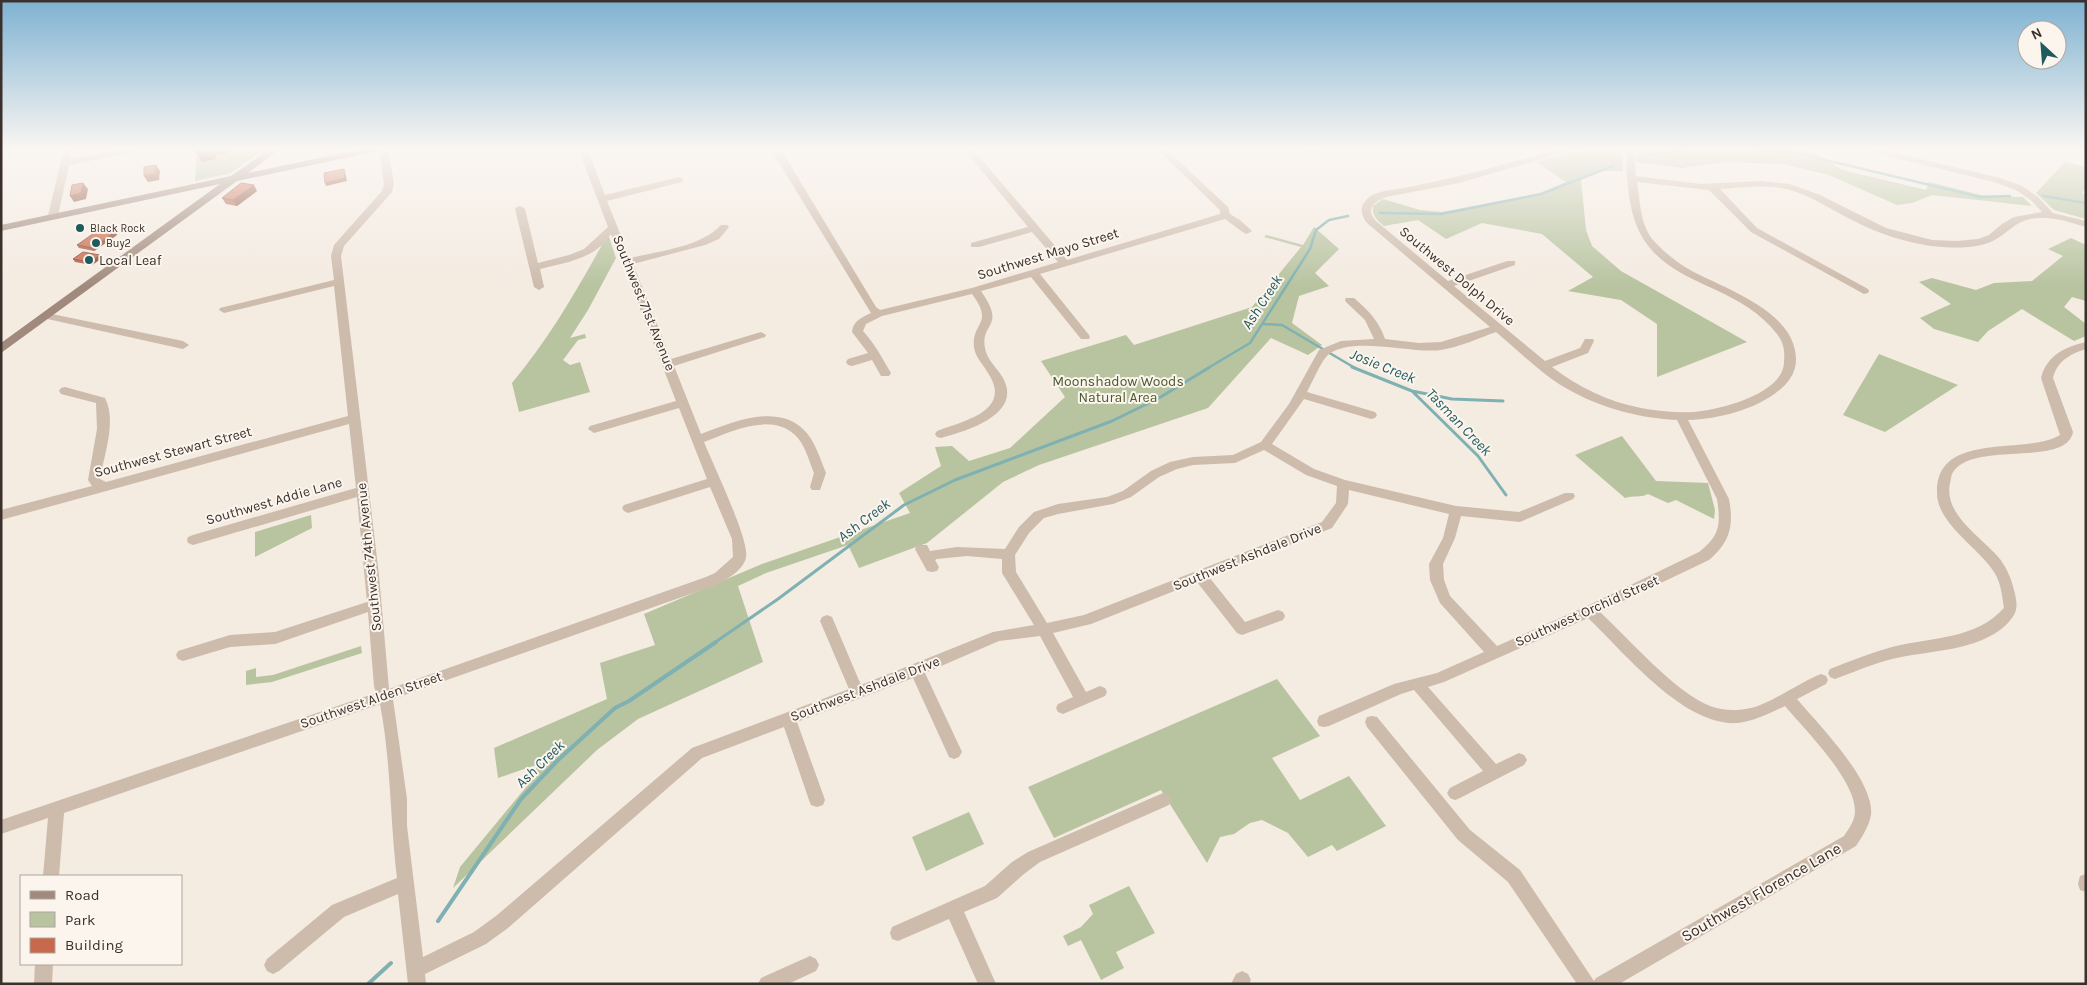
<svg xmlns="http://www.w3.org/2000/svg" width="2087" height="985" font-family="Karla,sans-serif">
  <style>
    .green { fill: #b8c4a0 }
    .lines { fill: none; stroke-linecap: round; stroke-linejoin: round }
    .stream-far2 { stroke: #7fb0b2; stroke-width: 2.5 }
    .stream-far1 { stroke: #7fb0b2; stroke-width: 3 }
    .stream { stroke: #7fb0b2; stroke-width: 4 }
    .minor { fill: #cdbbac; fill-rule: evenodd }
    .secondary { fill: #a18a7d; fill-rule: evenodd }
    .wall { fill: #ac5a40 }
    .shaded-wall { fill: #8c4a34 }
    .building { fill: #c8694b; stroke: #8c4a34 }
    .poi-dot { fill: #1f5a5e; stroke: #fbf5ee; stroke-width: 2 }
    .labels { text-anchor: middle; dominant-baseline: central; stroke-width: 4; stroke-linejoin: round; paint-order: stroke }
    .far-poi-label { font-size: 11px; fill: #3b302b; stroke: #fbf5ee; text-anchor: start }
    .street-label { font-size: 14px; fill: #3b302b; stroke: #fbf5ee }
    .poi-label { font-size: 14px; fill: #3b302b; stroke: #fbf5ee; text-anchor: start }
    .park-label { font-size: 14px; fill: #4a5a2e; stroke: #fbf5ee }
    .water-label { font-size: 15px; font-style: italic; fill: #1f5a5e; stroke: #fbf5ee }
    .near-street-label { font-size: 16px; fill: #3b302b; stroke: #fbf5ee }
  </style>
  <rect width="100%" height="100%" fill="#f4ebe1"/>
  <!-- green -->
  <path class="green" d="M197,148H266L231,173L195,181Z
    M1641,148L1702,151L1712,148H1806L1843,170L1926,190L1929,182L1985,196L2023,197L2032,206L1932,195L1912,203L1897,205L1829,175L1783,164L1726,162L1681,168L1636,162Z
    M1585,150H1613L1623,155V171H1597L1581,180L1586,230L1592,246L1621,271L1747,342L1657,377V324L1621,300L1568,291L1593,277L1542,234L1482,223L1446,239L1418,220L1384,226C1377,220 1372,216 1373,206L1383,199L1420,210L1442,212L1538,194L1566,182L1536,162Z
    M2065,162L2086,167V189L2082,193L2086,194V219L2054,210L2036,193Z
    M1314,227L1339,249L1315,273L1329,286L1299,296L1292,323L1322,345L1308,355L1271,338L1208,408L1039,465L1003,482L927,543L859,568L848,545L766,573L738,586L763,662L638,719L597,750L453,888L460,867L536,775V765L498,778L494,748L607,699L600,663L655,645L644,614L762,564L910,513L899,493L941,466L935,447L952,446L969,461L1010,448L1065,397L1041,361L1126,335L1134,345L1252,307L1301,247L1264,237L1266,235L1303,245Z
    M608,234L616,258L588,310L570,338L585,334L586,338L578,340L563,360L570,365L580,362L590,392L519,412L512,383C552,335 578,288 608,234Z
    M2071,238L2086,245V301L2072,297L2064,307L2086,324V336L2074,341L2022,309L1988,331L1978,342L1934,329L1920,318L1951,304L1919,282L1932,278L1976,290L1994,283L2032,281L2063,256L2048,249Z
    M1879,354L1958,385L1885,432L1843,415Z
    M1622,436L1656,481L1708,483L1715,510L1714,519L1676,500L1668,503L1648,494C1640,498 1633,495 1625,498L1575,455Z
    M311,515L312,528L255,557V532Z
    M361,646L362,653L272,682L246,685V671L256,668V677L273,675Z
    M1277,679L1320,736L1272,758L1300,800L1349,776L1386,826L1337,851L1332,845L1308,857L1288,833L1262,820L1250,823L1234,834L1220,837L1207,863L1161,790L1054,838L1028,787Z
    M969,812L984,844L926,871L912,837Z
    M1129,886L1155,933L1116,952L1124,968L1101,980L1081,940L1068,946L1063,936L1081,927L1093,914L1089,905Z"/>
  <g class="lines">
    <!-- stream-far2 -->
    <path class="stream-far2" d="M1644,156L1689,149L1728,148L1792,152L1980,197L2010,196
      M2043,196L2086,203
      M1380,213L1441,214L1541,194L1613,166
      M1263,324L1282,325L1355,368
      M1208,368L1250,343L1310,249L1316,230L1329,220L1348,216"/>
    <!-- stream-far1 -->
    <path class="stream-far1" d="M1352,367L1412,391L1452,399L1503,401
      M1413,392L1478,456L1506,495
      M714,643L778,599L904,505L955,480L1112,421L1159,398L1210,367"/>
    <!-- stream -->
    <path class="stream" d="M438,921L521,799L557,761L615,708L629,701L716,642
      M368,984L391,963"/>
    <!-- minor -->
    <path class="minor" d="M64,148H73L70,159L129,148H146L141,151L69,165L58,216L53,219L48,216Z
      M379,148H388L394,184L392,192L344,246L341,256L379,575L389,689L706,577L715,573L733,557L732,539L710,487L628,513L624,511L622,508L624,505L707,479L679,408L594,433L588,429L590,426L676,401L611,234C607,239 603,245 597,249C581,261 559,264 540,269L544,287L539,290L534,287L515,209L517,207L520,206L525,209L538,263L569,255L584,249L608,227L578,148H587L605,195L679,177L684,180L682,182L607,201L630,258C659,251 701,247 721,225H727L729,227L719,239L705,245L633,264L671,359L761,332L766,335L765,337L674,366L701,434C731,423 775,403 803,429C815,440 820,459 826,473L820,490H812L810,487L814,473C809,461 805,444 795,435C770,412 730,432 704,442C712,462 750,541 746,557C744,570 726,580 716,585L393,699L407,799V826L423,957L474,932L496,916L692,748L849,689L820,621L822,617L827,615L832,617L861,685L993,632L1034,625L1002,573V559L967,556L937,559L935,560L939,567L937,571L932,572L927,571L915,549L917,545H927L930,551L957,547L1005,549L1019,527L1034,512L1058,504L1107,497L1123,491L1151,471L1170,462L1193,457L1233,455L1261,442L1289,404L1319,350L1341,341L1374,339L1365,320L1346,302L1345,300L1346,298H1354C1368,310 1379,321 1385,339L1419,343L1441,342L1490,327L1367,223C1361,215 1359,207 1367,199C1375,191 1392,190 1403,188C1457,178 1509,163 1562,148H1575L1574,150L1459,183L1386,197C1374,202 1365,209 1376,221L1448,281L1507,261H1515V265L1454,286L1545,361L1580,348L1585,339H1593L1594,341L1588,353L1552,367C1578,387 1609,402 1641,408C1658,411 1676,413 1694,412C1719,410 1784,394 1784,362C1785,352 1784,343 1777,334C1730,273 1641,291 1629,195C1628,181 1624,167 1628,154L1611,150L1610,148H1639L1635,162L1636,176L1701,184L1760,181L1790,184L1820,195L1886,228L1932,240L1957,241L1978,239L1989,235L2002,224L2014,217L2042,212L2032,201L2016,190L1994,182L1862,150L1860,148H1875L2000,178L2022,186L2038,197L2053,213L2086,221V227C2067,222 2050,215 2030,219C2016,222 2009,231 1998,238C1980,250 1952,248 1931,246C1905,242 1879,234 1856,222C1833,211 1812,196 1787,189C1765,184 1742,188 1720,189L1757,228L1868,289L1869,291L1868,293L1864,294L1751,232L1709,190L1637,182C1640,201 1640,224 1653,240C1662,250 1674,260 1685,267C1720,288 1796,309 1796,360C1796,370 1791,379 1784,386C1760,409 1720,419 1688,420L1729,499C1734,526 1730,542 1709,560L1600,612C1628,638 1676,693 1710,706C1723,711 1738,711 1751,708C1768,704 1799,684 1816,676L1821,674L1826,676L1828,680L1826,684L1797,699C1818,724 1875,781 1871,815C1869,826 1862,837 1856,846L1619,984H1577L1508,882L1458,840L1367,727L1365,722L1367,717L1372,716L1377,717L1470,830L1520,870L1594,981L1596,978L1844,836C1849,828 1855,821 1855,811C1855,779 1805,730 1785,706C1770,713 1755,721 1738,723C1684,727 1625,653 1588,618L1444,682L1428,687L1496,764L1519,753L1524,755L1527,760L1524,765L1460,798L1455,800L1450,798L1447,793L1450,788L1483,771L1414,690L1401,694L1329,726L1324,727L1319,726L1317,721L1319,716L1394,684L1437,673L1484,652L1440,603L1430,580L1429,564L1443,538L1449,514L1349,490L1348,504L1332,528L1209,577L1245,622L1278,610L1283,612L1285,616L1283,620L1242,635L1237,633L1197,582L1091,624L1053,633L1086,692L1100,686L1105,688L1107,692L1105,696L1063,714L1058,712L1056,708L1058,704L1073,697L1040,636L999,641L925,673L962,752L959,757L954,759L949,757L913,678L797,722L825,800L823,805L817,807L811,805L809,800L784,727L702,758L508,928L486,944L425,974L426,984H408L398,894L344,917L279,971L273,974L267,971L264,965L267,959L332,905L397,878C390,820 391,761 380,704L64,813L59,876H43L48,818L1,834V820L376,693L374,686L368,612L275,644L230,647L183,661L178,659L176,655L178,651L230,635L275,632L367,602L357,497L193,545L188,543L187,540L188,537L193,535L356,488L349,424L1,520V510L92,486L88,480L97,429L96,403L61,394L59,391L61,388L65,387L105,398C117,421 104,455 100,479L106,482L348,416L334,286L224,313L219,310L220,308L334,280L331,256L334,245L382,191L384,184ZM1496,332C1517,350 1537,369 1559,384C1594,406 1636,418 1677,420L1717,499C1721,525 1720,535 1699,552L1585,607L1497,646L1450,596L1444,580L1443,564L1455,538L1461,516L1520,522L1573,499L1575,496L1573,493H1565L1519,512L1456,506L1345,480L1314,469L1272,444L1304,399L1371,419L1375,418L1377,415L1375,412L1307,392C1312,383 1321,361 1328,355C1351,335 1412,354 1441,350C1460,347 1479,338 1496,332ZM1264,450L1306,475L1337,486L1336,503L1322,522L1084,615L1047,623L1016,572L1015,555L1029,533L1044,518L1058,514L1113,504L1131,497L1159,477L1177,469L1193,465L1235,463Z
      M770,148H780L876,307L880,310L972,288L1058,262L1032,232L979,247H971V243L1028,227L963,148H972L1067,260L1220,214V210L1156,148H1165L1228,207L1230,214L1240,220L1252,231L1247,234L1244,233L1225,219L1040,274L1089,335L1090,337L1089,339H1081L1031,277L981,291C1007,328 980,322 985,348C987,362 1002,371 1006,385C1016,417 963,432 941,438L937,437L935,434L937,431C964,421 1013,411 988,373C983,364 975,357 974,347C971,322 995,325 972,294L882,316L866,324L863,331C875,344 882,358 891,373L889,376H881L872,360L852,366L848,365L846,362L848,359L868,353L852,332C853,321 861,318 871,313Z
      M1306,148H1333C1326,153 1310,155 1303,150Z
      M2074,148H2086V153Z
      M47,313L183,341L189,345L183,349L43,318L42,316L43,314Z
      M2086,342V349C2070,354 2057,361 2053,378L2073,432C2066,468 1974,440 1953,472C1951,475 1951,480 1950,483C1943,515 1983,538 2000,559C2008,570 2012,581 2015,594C2018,608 2017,613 2007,624C1978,652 1929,650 1892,659C1872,664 1854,672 1835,679L1830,677L1828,673L1830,669C1850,661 1871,653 1892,647C1931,637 1975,640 2004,608C2002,596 2001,582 1994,572C1979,548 1936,523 1937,492C1937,430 2026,456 2060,435L2041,378C2047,355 2065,347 2086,342Z
      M1163,793L1169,795L1171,800L1169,805L1040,862L1024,874L997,898L964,912L996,984H978L949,919L898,941L892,939L890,933L892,927L985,886L1012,862L1028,852Z
      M2086,874V892L2080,890L2078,884L2080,876Z
      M810,956L816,959L819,965L816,971L788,984H758L761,978Z
      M35,964H53L52,984H34Z
      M1242,971L1248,974L1251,980L1249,984H1231L1236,974Z"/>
    <!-- secondary -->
    <path class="secondary" d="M271,148H281L248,173L366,148H383L378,151L237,181L1,353V343L220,184L1,231V225L231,176Z"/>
  </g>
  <!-- wall -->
  <path class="wall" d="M257,191L237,206L226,204L222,198Z
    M115,232L117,235L94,251L79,248L77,245Z
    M102,258L92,265L75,262L73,259Z"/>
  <!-- shaded-wall -->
  <path class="shaded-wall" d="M204,148H228V153L216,155V159L202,162L194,150Z
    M156,165L160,171L159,180L148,182L144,176Z
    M344,169L345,172L347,181L326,186L325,183Z
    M83,183L88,189L86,199L74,202L70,196Z
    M254,185L257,191L237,206L233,200Z
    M115,232L117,235L94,251L92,248Z
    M100,255L102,258L92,265L90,262Z"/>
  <!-- building -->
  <path class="building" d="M195,148H204L194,150Z
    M156,165L155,174L144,176V167Z
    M344,169L345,178L325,183L324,173Z
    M83,183L81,193L70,196L72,185Z
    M241,183L254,185L233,200L222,198Z
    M100,229L115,232L92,248L77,245Z
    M83,252L100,255L90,262L73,259Z"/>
  <!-- sky -->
  <linearGradient id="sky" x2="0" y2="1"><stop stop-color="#7eb2d2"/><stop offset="0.52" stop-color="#faf6f2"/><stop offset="1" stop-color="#faf6f2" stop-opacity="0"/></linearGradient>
  <rect width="2087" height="286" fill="url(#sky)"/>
  <!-- markers -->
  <g class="poi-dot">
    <circle cx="80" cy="228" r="5"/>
    <circle cx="96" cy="243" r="5"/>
    <circle cx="89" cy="260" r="5"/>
  </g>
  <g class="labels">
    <!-- far-poi labels -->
    <g class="far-poi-label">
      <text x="90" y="228">Black Rock</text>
      <text x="106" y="243">Buy2</text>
    </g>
    <!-- street labels -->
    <g class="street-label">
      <text transform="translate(1048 254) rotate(-17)">Southwest Mayo Street</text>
      <text transform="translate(1457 276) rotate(40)">Southwest Dolph Drive</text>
      <text transform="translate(644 303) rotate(68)">Southwest 71st Avenue</text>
      <text transform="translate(173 452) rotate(-15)">Southwest Stewart Street</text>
      <text transform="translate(274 501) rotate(-16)">Southwest Addie Lane</text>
      <text transform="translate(369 557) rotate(-96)">Southwest 74th Avenue</text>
      <text transform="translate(1247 557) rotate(-22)">Southwest Ashdale Drive</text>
      <text transform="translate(1587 611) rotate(-24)">Southwest Orchid Street</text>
      <text transform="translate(865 689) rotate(-21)">Southwest Ashdale Drive</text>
      <text transform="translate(371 700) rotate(-19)">Southwest Alden Street</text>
    </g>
    <!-- poi labels -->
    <g class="poi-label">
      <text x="99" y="260">Local Leaf</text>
    </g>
    <!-- park labels -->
    <g class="park-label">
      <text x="1118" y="381">Moonshadow Woods<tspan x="1118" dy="16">Natural Area</tspan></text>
    </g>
    <!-- water labels -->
    <g class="water-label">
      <text transform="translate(1262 302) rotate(-57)">Ash Creek</text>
      <text transform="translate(1383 366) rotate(22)">Josie Creek</text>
      <text transform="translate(1459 422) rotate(46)">Tasman Creek</text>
      <text transform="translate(864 520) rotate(-37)">Ash Creek</text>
      <text transform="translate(540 764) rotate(-44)">Ash Creek</text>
    </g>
    <!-- near-street labels -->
    <g class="near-street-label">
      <text transform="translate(1761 892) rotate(-30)">Southwest Florence Lane</text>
    </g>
  </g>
  <!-- border -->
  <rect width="2087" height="985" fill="none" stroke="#3b302b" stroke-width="5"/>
  <!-- legend -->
  <rect x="20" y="875" width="162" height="90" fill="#fbf5ee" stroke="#aea6a0"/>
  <rect x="30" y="891" width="25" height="8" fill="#a18a7d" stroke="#aea6a0"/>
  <text x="65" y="900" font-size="15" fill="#3b302b">Road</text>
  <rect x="30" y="912" width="25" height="15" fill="#b8c4a0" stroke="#aea6a0"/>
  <text x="65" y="925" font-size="15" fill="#3b302b">Park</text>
  <rect x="30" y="938" width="25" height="15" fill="#c8694b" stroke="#aea6a0"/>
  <text x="65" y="950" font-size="15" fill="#3b302b">Building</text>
  <!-- north arrow -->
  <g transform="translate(2042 45) rotate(334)"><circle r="24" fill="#fbf5ee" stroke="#aea6a0"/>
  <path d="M0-4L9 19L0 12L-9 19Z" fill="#1f5a5e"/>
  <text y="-8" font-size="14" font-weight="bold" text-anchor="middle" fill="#3b302b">N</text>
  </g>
</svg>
